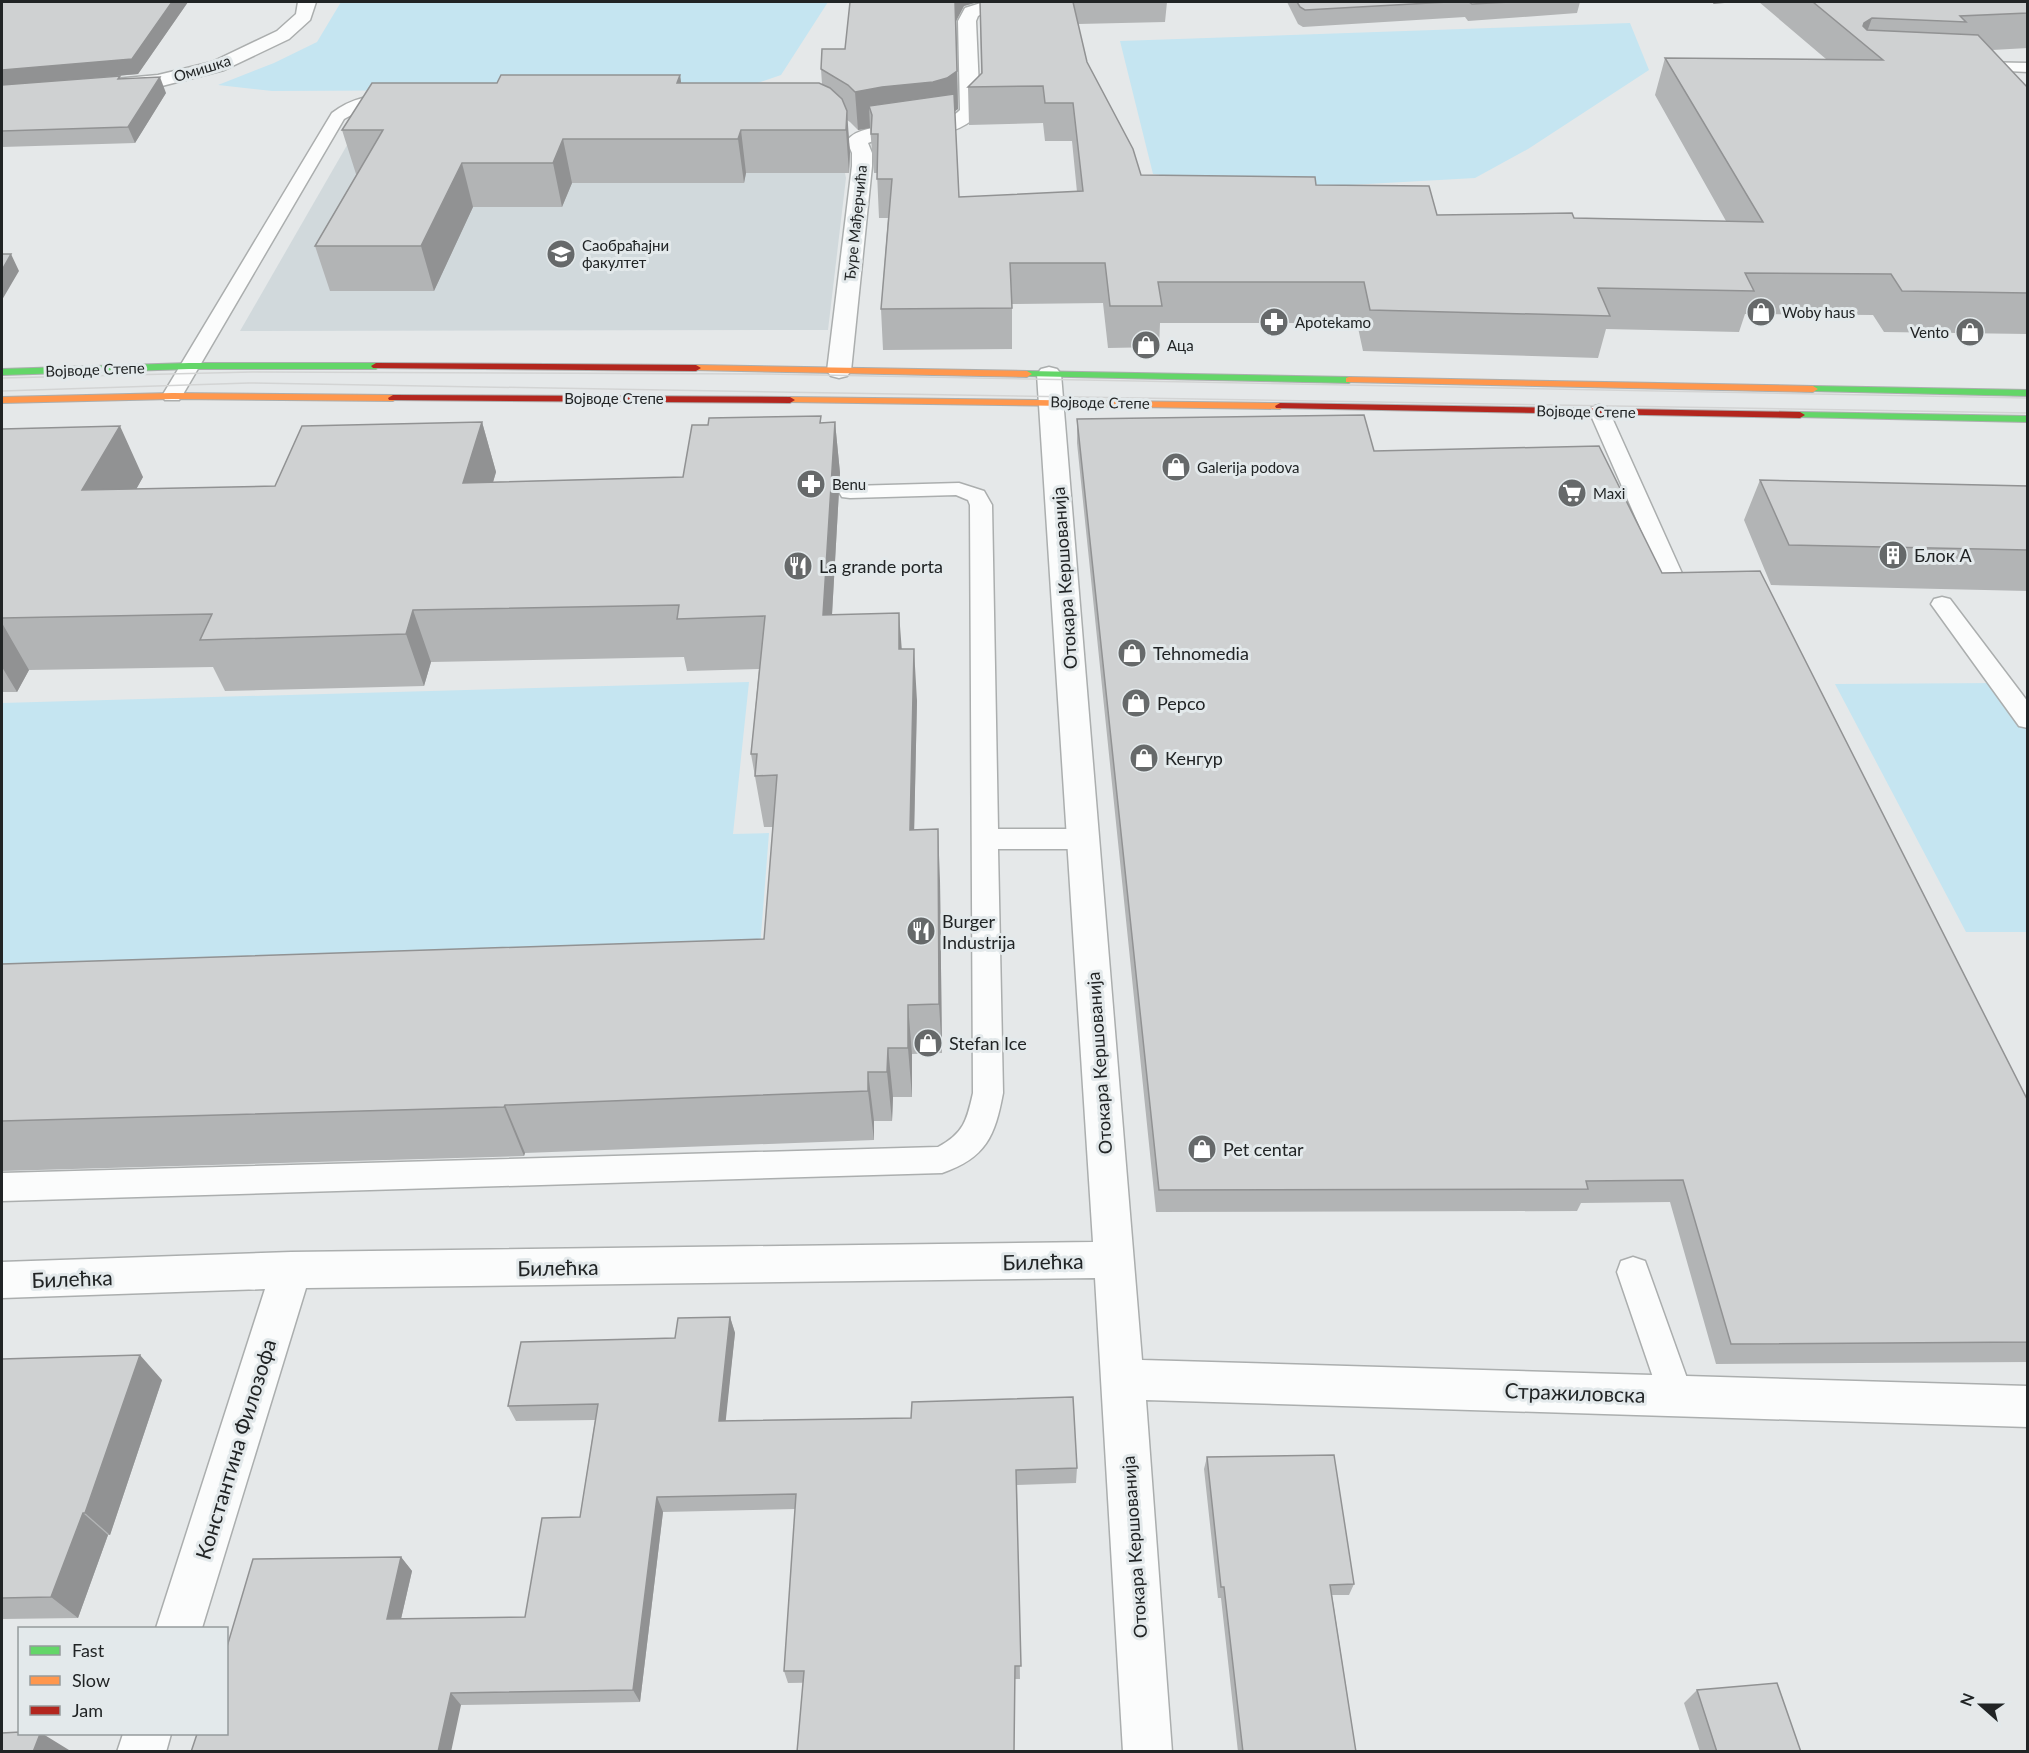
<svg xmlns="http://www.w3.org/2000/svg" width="2029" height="1753" font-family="Lato,sans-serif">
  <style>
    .built { fill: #d1d9dc }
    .green { fill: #c5e5f1 }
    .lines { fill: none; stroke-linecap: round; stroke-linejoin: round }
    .lane-casing { stroke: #abaeae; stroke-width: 3 }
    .street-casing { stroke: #abaeae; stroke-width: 3 }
    .fast-casing { stroke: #abaeae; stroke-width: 2 }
    .slow-casing { stroke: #abaeae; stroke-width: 2 }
    .jam-casing { stroke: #abaeae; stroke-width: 2 }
    .lane { fill: #fbfcfc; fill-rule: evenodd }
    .street { fill: #fbfcfc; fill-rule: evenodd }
    .fast { fill: #63d668; fill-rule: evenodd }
    .slow { fill: #ff974d; fill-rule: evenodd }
    .jam { fill: #b3261e; fill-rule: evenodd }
    .tram { stroke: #d3d4d4; stroke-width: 1.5 }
    .wall { fill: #b2b4b5 }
    .shaded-wall { fill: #919293 }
    .building { fill: #cfd1d2; stroke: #919293; stroke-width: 1.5 }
    .labels { text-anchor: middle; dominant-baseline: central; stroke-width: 6; stroke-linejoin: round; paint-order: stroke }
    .far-street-label { font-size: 15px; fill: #212425; stroke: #e3e9eb }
    .far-poi-label { font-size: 15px; fill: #212425; stroke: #e3e9eb; text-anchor: start }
    .poi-label { font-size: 18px; fill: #212425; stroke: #e3e9eb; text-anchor: start }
    .street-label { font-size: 18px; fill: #212425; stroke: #e3e9eb }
    .near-street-label { font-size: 21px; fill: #212425; stroke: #e3e9eb }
  </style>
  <rect width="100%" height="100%" fill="#e5e8e9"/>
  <!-- built -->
  <path class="built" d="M369,107L841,154L846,178L828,330L240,331Z"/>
  <!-- green -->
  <path class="green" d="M341,2H828L781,75L740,89L272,91L218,85L274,63L317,42Z
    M1630,23L1649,70L1528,149L1475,178L1278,189L1153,174L1120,41Z
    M749,682L733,834L769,833L758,973L2,1011V703Z
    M1998,683L2027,730V932H1966L1835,684Z"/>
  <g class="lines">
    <!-- lane casing -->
    <g class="lane-casing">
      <path id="lane" d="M1972,62L2028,63V72L1967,69L1965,66L1967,63Z
        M395,93L400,95L403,98L400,101L368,106L344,119L182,396L179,400H165L162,396L332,113C351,98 372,95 395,93Z
        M1599,405L1606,407L1609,411L1685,580L1680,591L1672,593L1664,591L1661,586L1663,580L1589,411L1592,407Z
        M959,483L984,491L992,505L998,829H1083L1092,832L1096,839L1092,846L1083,849H998L1003,1093C995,1136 986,1158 942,1173L2,1201V1173L938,1147C964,1133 967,1120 973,1093L970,505L968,500L956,495L850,498L842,497L839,492L842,487L850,486Z
        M1942,597L1950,599L2028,702V728L2019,726L1931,604L1934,599Z
        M1633,1257L1645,1261L1649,1272L1693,1395L1688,1407L1676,1412L1664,1407L1659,1395L1617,1272L1621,1261Z"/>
    </g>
    <!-- street casing -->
    <g class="street-casing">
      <path id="street" d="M298,2H316L310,20L289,39L224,70L158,87L115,91L108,89L106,85L108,81L115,79L158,75L212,62L277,31L296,14Z
        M984,2H1100L1097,6L1091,7L987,11L978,16L976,21L980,111C955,146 903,130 868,143L872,153V166L851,371L847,376L839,378L831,376L827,371L852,166V153L847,141C865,115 936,136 960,110L958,21L965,8Z
        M1049,367L1057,369L1061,374L1142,1360L2028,1386V1427L1146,1400L1172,1752H1123L1095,1278L306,1288L202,1628H156L265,1289L2,1298V1262L291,1252L1093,1242L1037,374L1041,369Z
        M123,1734H171L166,1752H117Z"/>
    </g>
    <!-- fast casing -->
    <g class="fast-casing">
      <path id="fast" d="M189,363H376L381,366L376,369H189L2,375V369Z
        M1027,371L1349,377L1354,380L1349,383L1024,376V372Z
        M1813,386L2028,390V396L1810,391L1808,389Z
        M1800,412L2028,416V422L1796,417V413Z"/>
    </g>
    <!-- slow casing -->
    <g class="slow-casing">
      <path id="slow" d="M696,365L1027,371L1032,374L1027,377L693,370L691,368Z
        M1349,377L1813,386L1818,389L1813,392L1346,382V378Z
        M172,393L393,395L398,398L393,401L172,399L2,403V397Z
        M790,397L1280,403L1285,406L1280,409L786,402V398Z"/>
    </g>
    <!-- jam casing -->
    <g class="jam-casing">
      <path id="jam" d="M376,363L696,365L701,368L696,371L373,368L371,366Z
        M393,395L790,397L795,400L790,403L389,400L388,398Z
        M1280,403L1800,412L1805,415L1800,418L1276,408L1275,406Z"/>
    </g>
    <!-- lane -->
    <use href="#lane" class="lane"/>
    <!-- street -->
    <use href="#street" class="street"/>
    <!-- fast -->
    <use href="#fast" class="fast"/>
    <!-- slow -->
    <use href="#slow" class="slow"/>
    <!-- jam -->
    <use href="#jam" class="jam"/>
    <!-- tram -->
    <path class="tram" d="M2,378L252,372L767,374L2028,398
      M2,391L249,383L2028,413"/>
  </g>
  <!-- wall -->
  <path class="wall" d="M2,2H188L138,74L106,77L120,76L121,79L166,93L135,143L2,147Z
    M850,2H978L964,6L956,21L958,109L955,111L959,197L1077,192L1072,141H1045L1043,123L969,125L968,87L981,74L980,2H1167L1165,22L1078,24L1087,62L1141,175L1316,185L1437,215L1726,221L1655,95L1665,58L1826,59L1759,2H2028V48L1992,50L2028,88V334L1884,332L1873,315L1745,314L1739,332L1606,329L1598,358L1363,351L1357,323H1160L1159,347L1108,348L1103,303L1012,304V349L883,350L881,309L888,218H879L877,173H874L870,128L858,130L850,122L847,120L850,153L849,173H746L744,183H572L562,207H473L434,291H330L315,246L357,174H356L342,130L497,83L680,75L681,83L822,84L821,69L845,49Z
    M1287,2H1580L1577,13L1468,21L1465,17L1303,27L1298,24Z
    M821,416V423L835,422L840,473L832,615L902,649L917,701L914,830L940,881L942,1053L912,1054V1097H893L892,1121H874V1140L525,1153L524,1156L2,1171V964L764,939L773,827H764L751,754L759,669L687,671L684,657L431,662L424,686L225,691L213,667L29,670L17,692H2V429L143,477L136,489L275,486L482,422L496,472L493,482L683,477L708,425Z
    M1077,419L1374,451L1662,573L2028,1101V1362L1716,1364L1670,1202L1581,1203L1577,1211L1156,1212L1077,443Z
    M1760,480L2028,486V591L1771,585L1744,520Z
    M730,1317L735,1333L725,1421L1077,1468L1076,1483L1017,1485L1020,1679L788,1683L784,1671L795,1509L663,1512L640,1702L461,1705L191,1752L401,1557L412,1571L401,1619L525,1617L580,1517L595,1420L516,1421L508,1406Z
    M2,1359L162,1380L110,1535H108L78,1618L2,1619Z
    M1207,1457L1354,1584L1349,1595H1332L1356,1752H1238L1221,1598H1218L1204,1469Z
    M1697,1690L1801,1752H1700L1684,1703Z"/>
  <!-- shaded-wall -->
  <path class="shaded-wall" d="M172,2H188L138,74L2,86V70Z
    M955,2H978L964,6L956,21L958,109L948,116L872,115L869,106L870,128L858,130L855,92Z
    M1714,2H1736L1713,4Z
    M1872,18L1863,43L1858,39L1864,23Z
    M680,75L686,117L677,83Z
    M160,77L166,93L135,143L128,127Z
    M847,111L850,153L849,173L846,130Z
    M741,130L746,173L744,183L738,139Z
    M563,139L572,183L562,207L553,163Z
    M462,163L473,207L434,291L421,246Z
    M11,254L19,271L2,300V270Z
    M482,422L496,472L478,534L463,483Z
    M835,422L840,473L829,667L823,615Z
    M120,426L143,477L107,542L82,490Z
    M413,610L431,662L424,686L406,634Z
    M899,613L903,665L899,649Z
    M2,623L29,670L17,692L2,667Z
    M914,649L917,701L913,882L910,830Z
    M938,829L940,881L942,1053L939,1004Z
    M908,1005L912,1054V1097L908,1048Z
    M888,1048L893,1097L892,1121L887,1072Z
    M868,1072L874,1121V1140L868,1091Z
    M505,1105L525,1153L524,1156L504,1107Z
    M730,1317L735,1333L724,1437L719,1421Z
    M140,1355L162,1380L110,1535L85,1513Z
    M657,1497L663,1512L640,1702L633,1690Z
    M83,1513L108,1535L78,1618L51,1597Z
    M401,1557L412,1571L398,1632L387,1619Z
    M451,1693L461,1705L451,1752H438Z
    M40,1734H43L69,1750L68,1752H33Z"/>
  <!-- building -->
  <path class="building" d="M2,2H172L132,59L2,70Z
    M850,2H955L957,71L947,78L933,82L882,87L855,92L848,85L821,69L822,49H845Z
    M980,2H1073L1087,62L1133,149L1141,175L1315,177L1316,185L1429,186L1437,215L1572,213L1574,218L1763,222L1665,58L1883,60L1813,2H2028V13L1960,16L1966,22L1872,18L1864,23L1863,26L1867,30L1978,35L2028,88V293L1902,291L1891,274L1745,273L1754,291L1598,288L1610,316L1370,310L1364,282H1158L1162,306H1110L1105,263H1010L1012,308L881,309L892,179H877L878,134H871L872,115L869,106L954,94L959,197L1083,191L1073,103H1045L1043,86L968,87L982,73Z
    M1297,2H1448L1305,10L1300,7Z
    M1469,2H1510L1472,4Z
    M501,75H680L677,83H819L830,88L842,99L847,111L846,130H741L738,139H563L553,163H462L421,246H315L383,130H342L372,83H497Z
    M120,76L118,79L160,77L128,127L2,131V85Z
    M2,254H11L2,270Z
    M1364,415L1374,451L1599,446L1662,573L1760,571L2028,1101V1342L1731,1344L1683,1180L1586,1181L1588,1189L1159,1190L1077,419Z
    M821,416L820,423L835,422L823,615L899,613V649H914L910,830L938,829L939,1004L908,1005V1048H888L887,1072H868V1091L505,1105L504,1107L2,1121V964L764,939L777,775L755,776L757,754H751L765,616L677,619L679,605L413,610L406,634L200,640L212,614L2,618V429L120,426L82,490L275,486L302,426L482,422L463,483L683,477L692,425H708L709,418Z
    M1760,480L2028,486V550L1789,545Z
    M730,1317L719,1421L911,1418L912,1402L1073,1397L1077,1468L1016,1470L1021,1666H1015L1014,1752H797L804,1671H784L796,1494L657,1497L633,1690L451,1693L438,1752H191L197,1734H226V1650L253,1559L401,1557L387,1619L525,1617L542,1518L580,1517L598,1404L508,1406L521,1342L675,1338L678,1318Z
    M140,1355L85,1513H83L51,1597L2,1598V1359Z
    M1334,1455L1354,1584L1330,1585L1356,1752H1243L1224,1587H1221L1207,1457Z
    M1777,1683L1801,1752H1717L1697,1690Z
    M20,1732V1734H40L33,1752H2V1733Z"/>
  <!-- icons -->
  <defs>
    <g id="university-disc" transform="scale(1.5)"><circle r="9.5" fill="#66696a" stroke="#e3e9eb"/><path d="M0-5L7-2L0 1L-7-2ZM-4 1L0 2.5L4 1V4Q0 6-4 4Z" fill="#fff"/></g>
    <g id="shop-disc" transform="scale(1.5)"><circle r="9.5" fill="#66696a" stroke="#e3e9eb"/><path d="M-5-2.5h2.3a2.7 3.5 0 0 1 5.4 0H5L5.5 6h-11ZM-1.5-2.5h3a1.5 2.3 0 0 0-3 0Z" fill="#fff"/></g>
    <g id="pharmacy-disc" transform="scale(1.5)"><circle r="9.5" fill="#66696a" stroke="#e3e9eb"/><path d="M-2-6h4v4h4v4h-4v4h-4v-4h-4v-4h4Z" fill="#fff"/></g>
    <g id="supermarket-disc" transform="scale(1.5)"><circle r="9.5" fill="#66696a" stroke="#e3e9eb"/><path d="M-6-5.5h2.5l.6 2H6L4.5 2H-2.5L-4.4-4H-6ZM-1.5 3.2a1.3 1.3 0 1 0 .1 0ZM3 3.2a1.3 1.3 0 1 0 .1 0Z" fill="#fff"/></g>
    <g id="building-disc" transform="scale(1.5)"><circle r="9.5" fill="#66696a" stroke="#e3e9eb"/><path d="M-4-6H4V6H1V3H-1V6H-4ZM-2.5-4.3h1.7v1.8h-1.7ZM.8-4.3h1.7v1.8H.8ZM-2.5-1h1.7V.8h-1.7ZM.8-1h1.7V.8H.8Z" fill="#fff"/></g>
    <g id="restaurant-disc" transform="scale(1.5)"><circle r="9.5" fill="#66696a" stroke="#e3e9eb"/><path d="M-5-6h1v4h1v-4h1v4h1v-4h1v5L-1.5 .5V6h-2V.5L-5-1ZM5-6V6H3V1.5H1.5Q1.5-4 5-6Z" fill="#fff"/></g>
  </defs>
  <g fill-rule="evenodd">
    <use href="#university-disc" x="561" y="254"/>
    <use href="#shop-disc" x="1761" y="312"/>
    <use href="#pharmacy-disc" x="1274" y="322"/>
    <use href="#shop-disc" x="1970" y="332"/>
    <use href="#shop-disc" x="1146" y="345"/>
    <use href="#shop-disc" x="1176" y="467"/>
    <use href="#pharmacy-disc" x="811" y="484"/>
    <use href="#supermarket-disc" x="1572" y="493"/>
    <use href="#building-disc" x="1893" y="555"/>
    <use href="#restaurant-disc" x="798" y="566"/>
    <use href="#shop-disc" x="1132" y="653"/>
    <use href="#shop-disc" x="1136" y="703"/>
    <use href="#shop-disc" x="1144" y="758"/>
    <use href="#restaurant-disc" x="921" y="931"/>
    <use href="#shop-disc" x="928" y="1043"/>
    <use href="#shop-disc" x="1202" y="1149"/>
  </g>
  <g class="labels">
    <!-- far-street labels -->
    <g class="far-street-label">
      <text transform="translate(202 68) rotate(-17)">Омишка</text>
      <text transform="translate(855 223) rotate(-84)">Ђуре Мађерчића</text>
      <text transform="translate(95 369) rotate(-2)">Војводе Степе</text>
      <text x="614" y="398">Војводе Степе</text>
      <text transform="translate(1100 402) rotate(1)">Војводе Степе</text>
      <text transform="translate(1586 411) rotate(1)">Војводе Степе</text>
    </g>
    <!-- far-poi labels -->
    <g class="far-poi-label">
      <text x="582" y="245">Саобраћајни<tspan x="582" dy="17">факултет</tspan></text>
      <text x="1782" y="312">Woby haus</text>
      <text x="1295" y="322">Apotekamo</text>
      <text x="1949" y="332" text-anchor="end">Vento</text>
      <text x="1167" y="345">Аца</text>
      <text x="1197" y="467">Galerija podova</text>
      <text x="832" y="484">Benu</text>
      <text x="1593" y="493">Maxi</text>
    </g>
    <!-- poi labels -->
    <g class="poi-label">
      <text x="1914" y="555">Блок А</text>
      <text x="819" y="566">La grande porta</text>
      <text x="1153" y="653">Tehnomedia</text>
      <text x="1157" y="703">Pepco</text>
      <text x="1165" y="758">Кенгур</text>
      <text x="942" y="921">Burger<tspan x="942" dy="21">Industrija</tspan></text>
      <text x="949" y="1043">Stefan Ice</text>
      <text x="1223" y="1149">Pet centar</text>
    </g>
    <!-- street labels -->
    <g class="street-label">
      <text transform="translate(1064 578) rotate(-94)">Отокара Кершованија</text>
      <text transform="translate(1099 1063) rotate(-94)">Отокара Кершованија</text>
      <text transform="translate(1134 1547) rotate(-94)">Отокара Кершованија</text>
    </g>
    <!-- near-street labels -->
    <g class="near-street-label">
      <text transform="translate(1043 1261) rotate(-1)">Билећка</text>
      <text transform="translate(558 1267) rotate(-1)">Билећка</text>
      <text transform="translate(72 1278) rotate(-2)">Билећка</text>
      <text transform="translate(1575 1392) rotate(2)">Стражиловска</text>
      <text transform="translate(235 1449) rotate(-73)">Константина Филозофа</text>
    </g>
  </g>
  <!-- border -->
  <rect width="2029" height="1753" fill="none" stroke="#212425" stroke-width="6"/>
  <!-- legend -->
  <rect x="18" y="1627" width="210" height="108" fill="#e3e9eb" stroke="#959a9c" stroke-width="1.5"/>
  <rect x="30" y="1646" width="30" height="9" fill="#63d668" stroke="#959a9c" stroke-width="1.5"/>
  <text x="72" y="1657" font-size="18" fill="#212425">Fast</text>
  <rect x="30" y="1676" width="30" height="9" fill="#ff974d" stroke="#959a9c" stroke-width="1.5"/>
  <text x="72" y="1687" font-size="18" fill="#212425">Slow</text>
  <rect x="30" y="1706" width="30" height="9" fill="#b3261e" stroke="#959a9c" stroke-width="1.5"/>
  <text x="72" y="1717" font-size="18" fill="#212425">Jam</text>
  <!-- north arrow -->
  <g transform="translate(1981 1705) rotate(291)" stroke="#e3e9eb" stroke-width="4.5" paint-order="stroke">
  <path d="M0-4.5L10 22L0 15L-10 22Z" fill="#212425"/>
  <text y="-9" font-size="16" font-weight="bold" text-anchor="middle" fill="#212425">N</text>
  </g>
</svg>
